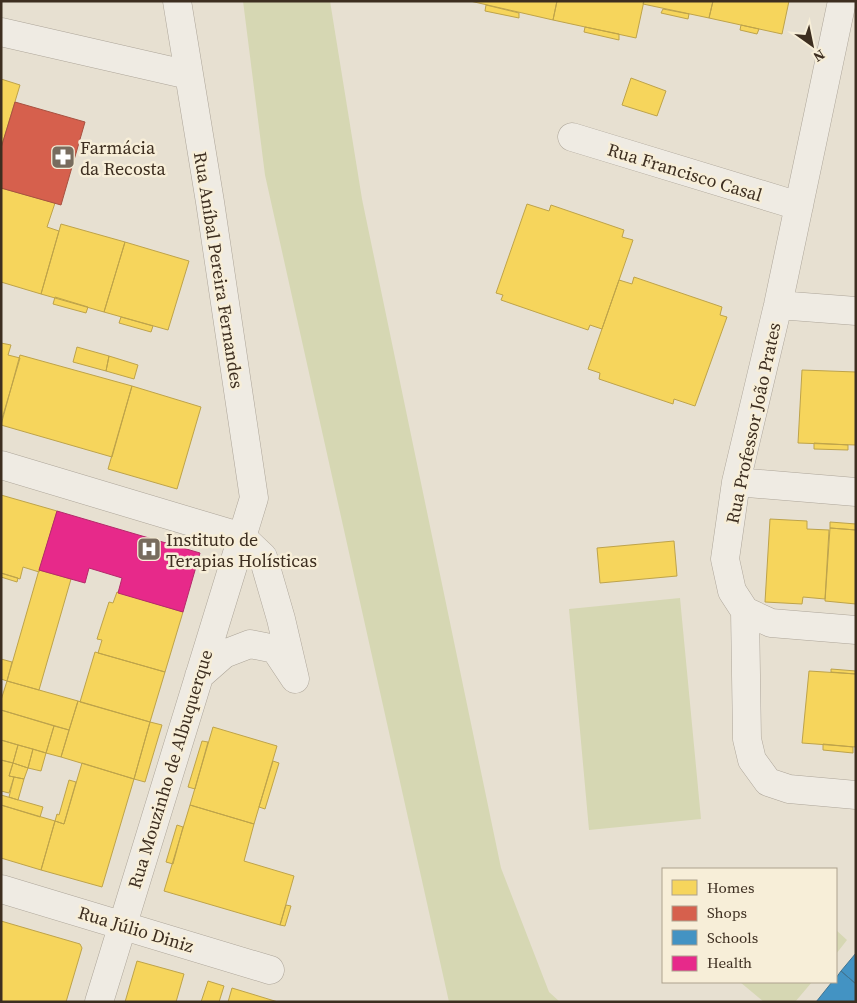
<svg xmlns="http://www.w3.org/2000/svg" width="857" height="1003" font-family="'Source Serif 4',serif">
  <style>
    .green { fill: #d6d7b3 }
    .homes { fill: #f6d55c; stroke: #bea34a }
    .shops { fill: #d6604d; stroke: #a85140 }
    .schools { fill: #4393c3; stroke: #417592 }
    .health { fill: #e7298a; stroke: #b42a6a }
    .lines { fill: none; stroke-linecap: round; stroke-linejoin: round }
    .street-casing { stroke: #ada599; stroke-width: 29 }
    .street { stroke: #efebe3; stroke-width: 28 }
    .labels { text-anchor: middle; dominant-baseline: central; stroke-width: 5; stroke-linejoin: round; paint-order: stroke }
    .poi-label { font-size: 18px; fill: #3d2e20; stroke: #f7eed8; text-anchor: start }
    .street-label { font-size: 18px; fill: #3d2e20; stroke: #f7eed8 }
  </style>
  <rect width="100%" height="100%" fill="#e7e0d1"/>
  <!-- green -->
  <path class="green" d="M243,1H330L362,199L501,868L549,992L560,1002H449L265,175Z
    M680,598L701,819L589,830L569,609Z
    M836,930L847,940L836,954Z
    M740,982H812L795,1002H764Z"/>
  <!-- homes -->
  <path class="homes" d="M470,1H557L553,20Z
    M557,1H644L636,38L553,20Z
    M644,1H713L709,18L643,4Z
    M713,1H789L782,34L709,18Z
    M486,5L519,13V18L485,11Z
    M663,9L689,14L688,19L661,13Z
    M741,25L759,29L757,34L740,30Z
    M585,27L619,34V40L584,32Z
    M631,78L666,91L657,116L622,105Z
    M1,79L20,85L1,148Z
    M1,188L55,203L47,227L59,231L41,294L1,282Z
    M527,204L549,211L551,205L624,230L622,237L633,240L602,329L590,325L588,330L501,300L503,295L496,293Z
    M61,224L125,242L104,312L41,294Z
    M125,242L189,261L168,330L104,312Z
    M634,277L722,307L720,315L727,317L695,406L674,399L673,404L599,379L600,373L588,369L619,280L632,284Z
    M55,297L88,307L86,313L53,304Z
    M121,317L153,326L151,332L119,323Z
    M1,343L11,345L8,355L20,358L1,422Z
    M77,347L109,356L106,371L73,362Z
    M20,355L132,386L112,457L1,425Z
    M109,356L138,365L134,379L106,371Z
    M802,370L856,372V445L798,443Z
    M132,386L201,407L177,489L108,469Z
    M814,443L848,445V450L814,449Z
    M1,495L57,511L39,572L23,567L20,579L1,573Z
    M770,519L807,521V529L829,530L825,599L803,597L802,604L765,602Z
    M830,522L856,524V530L830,528Z
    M830,528L856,530V604L825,601Z
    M674,541L677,576L600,583L597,548Z
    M39,570L71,579L39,690L7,681Z
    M1,573L18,578L17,582L1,577Z
    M117,592L183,612L165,672L98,653L102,640L97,639L109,602L113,603Z
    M95,652L165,672L150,722L80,702Z
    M1,659L12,662L7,681L1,679Z
    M831,669L856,671V674L831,672Z
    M809,671L856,674V747L802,743Z
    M7,681L78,701L69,730L1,710V700Z
    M78,701L150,722L134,779L61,757Z
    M1,710L54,726L46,753L1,740Z
    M150,722L162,725L145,782L134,779Z
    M54,726L69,730L61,757L46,753Z
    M213,727L277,746L254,824L190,805Z
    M1,740L18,745L13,763L1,760Z
    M202,741L208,742L195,789L188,787Z
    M823,744L853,747V753L823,750Z
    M18,745L33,749L28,768L13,763Z
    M33,749L46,753L41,771L28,768Z
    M1,760L13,763L9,776L14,777L9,793L1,791Z
    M273,761L279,763L265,809L259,807Z
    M13,763L28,768L24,779L9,776Z
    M82,763L134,779L102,887L41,870L55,821L64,824Z
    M14,777L24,779L18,800L9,797Z
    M69,780L76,782L64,824L55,821L57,814L59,815Z
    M1,795L43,807L40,817L1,805Z
    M1,805L55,821L41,870L1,858Z
    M190,805L254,824L244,861L294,876L280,925L164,891Z
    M177,825L183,827L173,864L166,862Z
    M286,905L291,906L285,926L280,925Z
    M1,921L80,944L82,948L66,1002H1Z
    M137,961L184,974L176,1002H125Z
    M208,981L224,986L219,1002H201Z
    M232,988L278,1002H228Z"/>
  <!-- shops -->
  <path class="shops" d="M15,102L85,122L61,205L1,188V148Z"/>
  <!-- schools -->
  <path class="schools" d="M856,953V984L841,971Z
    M841,971L856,984V1002H816L832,982H836V978Z"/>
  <!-- health -->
  <path class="health" d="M57,511L200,553L183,612L118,593L122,578L89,568L85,583L39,570Z"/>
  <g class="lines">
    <!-- street casing -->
    <g class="street-casing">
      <path id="street" d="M842,1L778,305L736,482L725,559L732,591L745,611L747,739L752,760L768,782L789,789L856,795
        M1,32L189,75
        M572,137L799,206
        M778,305L856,311
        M1,465L242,537L263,557L281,619L295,679L275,649L250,644L224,654L199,676
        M736,482L856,492
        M745,611L771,623L856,630
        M1,889L270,970
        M99,1002L254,498L210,202L177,1"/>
    </g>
    <!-- street -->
    <use href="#street" class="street"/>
  </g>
  <!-- icons -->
  <defs>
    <g id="pharmacy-square" transform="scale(1.25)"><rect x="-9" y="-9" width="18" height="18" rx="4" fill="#786c5e" stroke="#f7eed8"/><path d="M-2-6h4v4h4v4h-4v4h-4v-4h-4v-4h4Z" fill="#fff"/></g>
    <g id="hospital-square" transform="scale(1.25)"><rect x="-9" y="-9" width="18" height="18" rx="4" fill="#786c5e" stroke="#f7eed8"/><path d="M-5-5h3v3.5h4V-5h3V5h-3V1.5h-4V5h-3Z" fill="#fff"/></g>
  </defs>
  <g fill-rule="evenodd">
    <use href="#pharmacy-square" x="63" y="157"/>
    <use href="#hospital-square" x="149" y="549"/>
  </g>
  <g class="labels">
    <!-- poi labels -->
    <g class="poi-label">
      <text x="80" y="147">Farmácia<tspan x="80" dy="21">da Recosta</tspan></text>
      <text x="166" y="539">Instituto de<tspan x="166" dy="21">Terapias Holísticas</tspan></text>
    </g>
    <!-- street labels -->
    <g class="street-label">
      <text transform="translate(685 172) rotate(17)">Rua Francisco Casal</text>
      <text transform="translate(219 270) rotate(81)">Rua Aníbal Pereira Fernandes</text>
      <text transform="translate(753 423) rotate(-78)">Rua Professor João Prates</text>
      <text transform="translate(170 769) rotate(-73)">Rua Mouzinho de Albuquerque</text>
      <text transform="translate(136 929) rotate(17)">Rua Júlio Diniz</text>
    </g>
  </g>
  <!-- border -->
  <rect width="857" height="1003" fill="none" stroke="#3d2e20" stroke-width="5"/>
  <!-- legend -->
  <rect x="662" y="868" width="175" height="115" fill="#f7eed8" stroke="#ada18e"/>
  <rect x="672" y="880" width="25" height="15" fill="#f6d55c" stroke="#ada18e"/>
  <text x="707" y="893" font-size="15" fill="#3d2e20">Homes</text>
  <rect x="672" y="906" width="25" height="15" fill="#d6604d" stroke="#ada18e"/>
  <text x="707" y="918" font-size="15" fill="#3d2e20">Shops</text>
  <rect x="672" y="930" width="25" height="15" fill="#4393c3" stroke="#ada18e"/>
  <text x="707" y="943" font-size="15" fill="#3d2e20">Schools</text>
  <rect x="672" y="956" width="25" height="15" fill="#e7298a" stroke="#ada18e"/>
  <text x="707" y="968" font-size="15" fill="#3d2e20">Health</text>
  <!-- north arrow -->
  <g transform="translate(812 45) rotate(147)" stroke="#f7eed8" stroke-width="4" paint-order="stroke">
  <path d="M0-4L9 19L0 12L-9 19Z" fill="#3d2e20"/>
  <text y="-8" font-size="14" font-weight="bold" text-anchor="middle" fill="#3d2e20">N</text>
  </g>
</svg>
